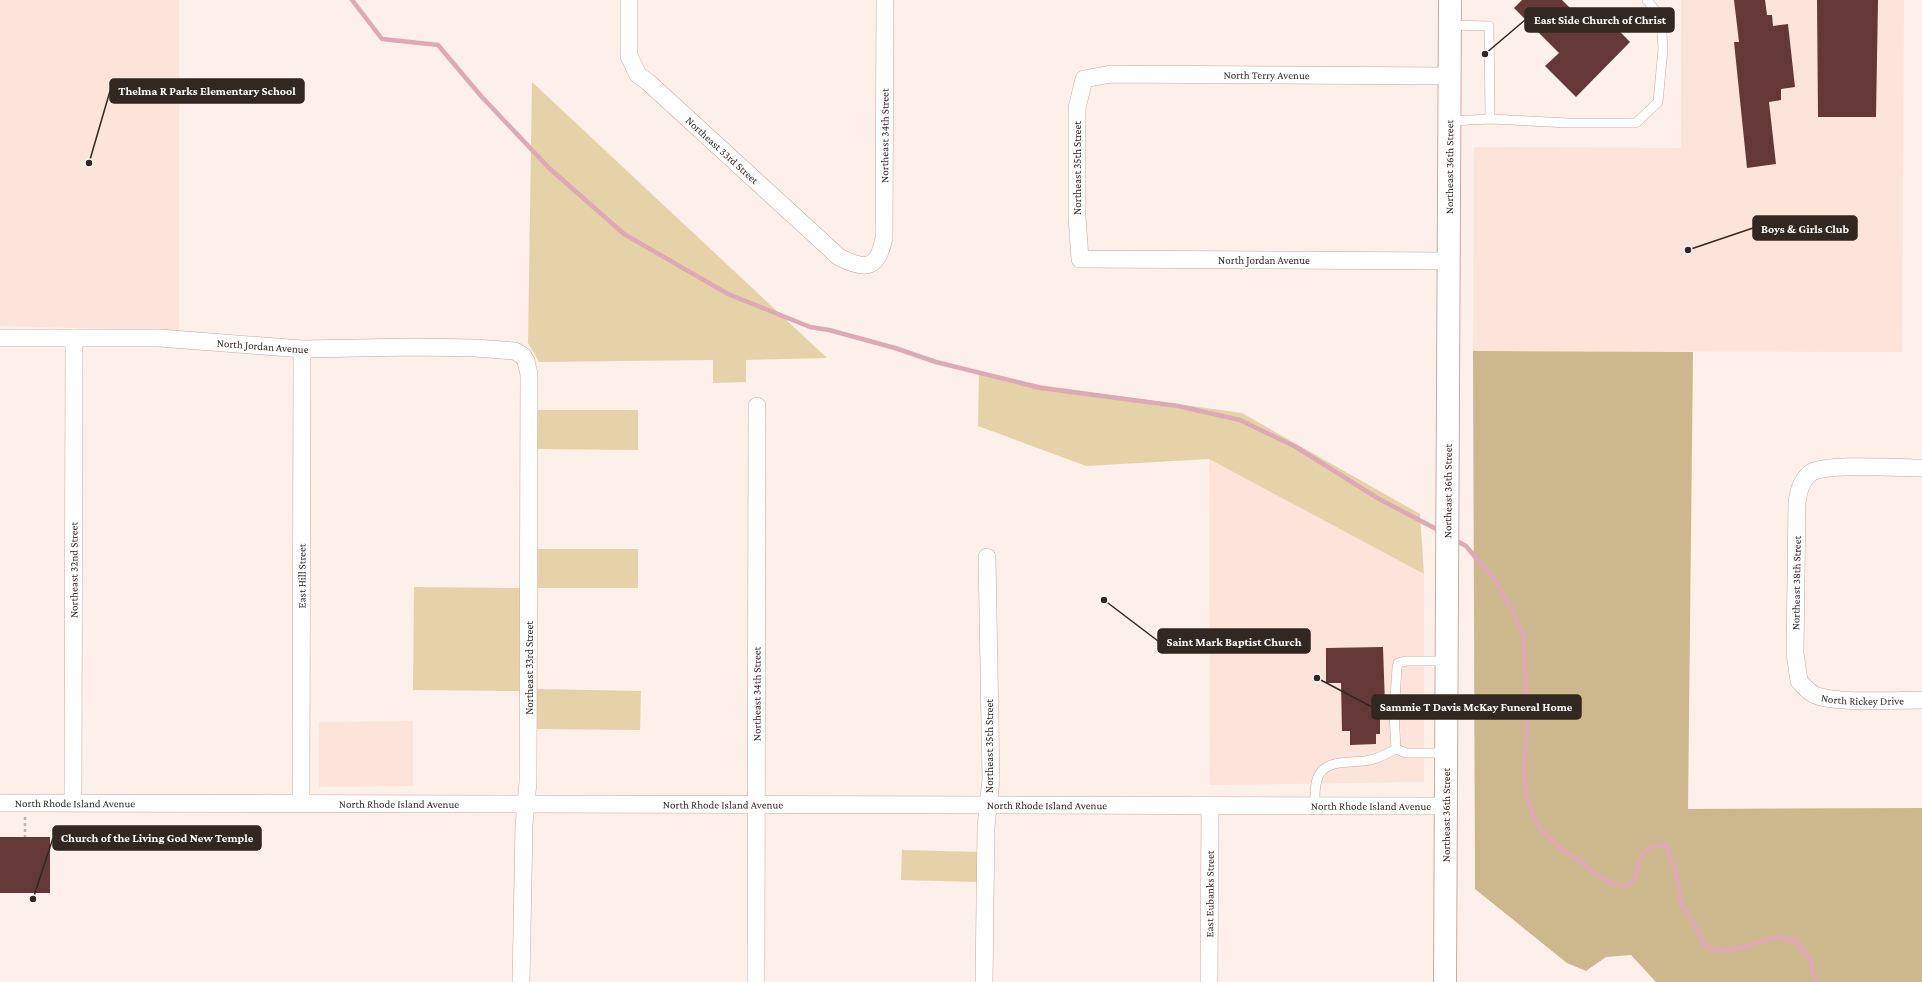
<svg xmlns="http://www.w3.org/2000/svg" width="1922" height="982" font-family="'Crimson Pro',serif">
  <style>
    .built { fill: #fde4da }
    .green { fill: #e6d2a9 }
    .forest { fill: #cdb88d }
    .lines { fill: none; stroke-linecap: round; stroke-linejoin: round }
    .stream { stroke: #dca9b5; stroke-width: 4.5 }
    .building { fill: #633836 }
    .service-casing { stroke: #c9aa9d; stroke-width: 10 }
    .minor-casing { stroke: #c9aa9d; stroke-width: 18 }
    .secondary-casing { stroke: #c9aa9d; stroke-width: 24 }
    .path { stroke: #c0b2ad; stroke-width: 2.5; stroke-dasharray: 3 3; stroke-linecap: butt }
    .service { stroke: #fff; stroke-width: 9 }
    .minor { stroke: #fff; stroke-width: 17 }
    .secondary { stroke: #fff; stroke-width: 22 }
    .labels { text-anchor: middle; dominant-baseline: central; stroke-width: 4; stroke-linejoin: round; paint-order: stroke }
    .street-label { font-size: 11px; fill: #332722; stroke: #fff }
    .leader { fill: none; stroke: #332722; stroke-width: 1.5 }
    .callout-dot { fill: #332722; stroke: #fff; stroke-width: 1.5 }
    .callout { fill: #332722; stroke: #332722; stroke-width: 1.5 }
    .callout-label { font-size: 12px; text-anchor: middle; font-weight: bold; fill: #fff }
  </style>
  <rect width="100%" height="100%" fill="#fdefea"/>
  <!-- built -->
  <path class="built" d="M0,0H179V331L0,326Z
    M1681,0H1904L1902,352L1473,351L1474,147L1681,148Z
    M1209,459L1424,574V782L1210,785Z
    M413,721V786L319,787V722Z"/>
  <!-- green -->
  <path class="green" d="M532,82L827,358L746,360V382L713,383V360L539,362L528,343Z
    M979,371L1040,385L1242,413L1420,514L1424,574L1209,459L1086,466L978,426Z
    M534,410H638V450L534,449Z
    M538,549H638V588H538Z
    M414,587L521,588L520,691L413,690Z
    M537,689L641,691L640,730L536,729Z
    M902,850L979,852L978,882L901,880Z"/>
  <!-- forest -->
  <path class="forest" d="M1473,351L1693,352L1688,809L1922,808V982H1656L1631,955L1606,957L1586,971L1567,963L1475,889Z"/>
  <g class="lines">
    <!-- stream -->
    <path class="stream" d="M352,0L382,39L438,45L481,96L549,168L624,234L728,294L810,327L829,330L895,348L936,362L1041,388L1178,406L1240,420L1296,447L1379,499L1442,532
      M1453,539L1466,546L1498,584L1523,632L1528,720L1524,770L1526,795L1531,811L1541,830L1562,850L1583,863L1596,875L1613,884L1628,886C1646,869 1629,845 1666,845L1675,868L1681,903L1700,935L1702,942L1710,949L1724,950L1738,949L1777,937L1795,940L1810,960L1815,982"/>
  </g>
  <!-- building -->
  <path class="building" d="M1522,0H1562L1587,25L1601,12L1630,42L1576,97L1545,66L1559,53L1514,8Z
    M1734,0H1765L1767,15H1772L1773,26L1788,24L1795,87L1781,89V100L1769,102L1776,164L1747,168L1734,42H1739Z
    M1817,0H1878L1876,117H1818Z
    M1383,647L1385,705H1380V734H1376V744L1350,745V731H1342L1341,683H1326V648Z
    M0,837H50V893H0Z"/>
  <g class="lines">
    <!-- service casing -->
    <g class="service-casing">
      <path id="service" d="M1450,25L1489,26L1490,119L1450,121
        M1490,119L1568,123H1636L1658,102L1663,49L1661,18L1647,0
        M1446,753H1406L1396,749L1394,714L1397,668L1398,663L1407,661H1446
        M1315,806C1315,796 1314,784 1319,775C1328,758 1354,764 1370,760C1379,758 1387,754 1396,749"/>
    </g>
    <!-- minor casing -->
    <g class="minor-casing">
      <g id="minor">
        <path id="s1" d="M629,0V56L638,75L648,82L839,257C866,271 878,269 884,238L885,0"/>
        <path id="s2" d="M1449,261L1080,259L1077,217V108L1084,79L1111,74L1450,76"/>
        <path id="s3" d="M0,338H159L302,349L414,347L475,348L515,351L523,356L526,361L529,374L528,782L524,825L521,982"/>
        <path id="s4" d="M1922,468C1900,468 1829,463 1812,472C1801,479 1798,492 1797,504L1795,653L1799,681C1804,686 1808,692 1815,695C1837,704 1895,700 1922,700"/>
        <path id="s5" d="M73,802L74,338"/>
        <path id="s6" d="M0,803L1446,806"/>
        <path id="s7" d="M301,803L302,349"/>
        <path id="s8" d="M756,982L757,406"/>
        <path d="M984,982L986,827L991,779L987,557"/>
        <path id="s9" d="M1209,982L1210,806"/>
      </g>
    </g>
    <!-- secondary casing -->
    <g class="secondary-casing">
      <g id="secondary">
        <path id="s10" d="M1445,982L1450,0"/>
      </g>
    </g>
    <!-- path -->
    <path class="path" d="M25,817V837"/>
    <!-- service -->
    <use href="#service" class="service"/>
    <!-- minor -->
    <use href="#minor" class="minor"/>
    <!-- secondary -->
    <use href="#secondary" class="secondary"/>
  </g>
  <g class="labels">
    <!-- street labels -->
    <g class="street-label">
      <text stroke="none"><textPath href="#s2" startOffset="733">North Terry Avenue</textPath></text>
      <text stroke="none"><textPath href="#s1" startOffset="514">Northeast 34th Street</textPath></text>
      <text stroke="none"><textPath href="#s1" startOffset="190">Northeast 33rd Street</textPath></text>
      <text stroke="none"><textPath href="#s10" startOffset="815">Northeast 36th Street</textPath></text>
      <text transform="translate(1077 168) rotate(-90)">Northeast 35th Street</text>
      <text x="1264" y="260">North Jordan Avenue</text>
      <text stroke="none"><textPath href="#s3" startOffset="263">North Jordan Avenue</textPath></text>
      <text stroke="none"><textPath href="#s10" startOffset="491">Northeast 36th Street</textPath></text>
      <text stroke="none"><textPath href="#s5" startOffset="232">Northeast 32nd Street</textPath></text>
      <text stroke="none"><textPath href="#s7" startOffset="227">East Hill Street</textPath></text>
      <text transform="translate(1796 583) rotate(-89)">Northeast 38th Street</text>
      <text transform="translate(529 668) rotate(-90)">Northeast 33rd Street</text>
      <text stroke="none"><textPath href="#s8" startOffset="288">Northeast 34th Street</textPath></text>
      <text stroke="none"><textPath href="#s4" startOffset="394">North Rickey Drive</textPath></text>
      <text transform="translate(989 746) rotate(-90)">Northeast 35th Street</text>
      <text stroke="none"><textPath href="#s6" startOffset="75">North Rhode Island Avenue</textPath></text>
      <text stroke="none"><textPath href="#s6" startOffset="399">North Rhode Island Avenue</textPath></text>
      <text stroke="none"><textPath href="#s6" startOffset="723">North Rhode Island Avenue</textPath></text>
      <text stroke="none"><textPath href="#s6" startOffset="1047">North Rhode Island Avenue</textPath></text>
      <text stroke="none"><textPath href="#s6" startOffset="1371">North Rhode Island Avenue</textPath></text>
      <text stroke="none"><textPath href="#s10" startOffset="167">Northeast 36th Street</textPath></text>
      <text stroke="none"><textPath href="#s9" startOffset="88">East Eubanks Street</textPath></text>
    </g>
  </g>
  <!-- callouts -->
  <path class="leader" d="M1485 54L1525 20M89 163L110 91M1688 250L1753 228M1104 600L1158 641M1317 678L1372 707M33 899L53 838"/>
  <g class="callout-dot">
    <circle cx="1485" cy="54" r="4"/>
    <circle cx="89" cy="163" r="4"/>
    <circle cx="1688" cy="250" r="4"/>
    <circle cx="1104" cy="600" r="4"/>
    <circle cx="1317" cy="678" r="4"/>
    <circle cx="33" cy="899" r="4"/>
  </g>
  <g class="callout">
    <rect x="1525" y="8" width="149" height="24" rx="4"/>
    <rect x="110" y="79" width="194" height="24" rx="4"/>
    <rect x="1753" y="216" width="104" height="24" rx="4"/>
    <rect x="1158" y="629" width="152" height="24" rx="4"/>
    <rect x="1372" y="695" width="209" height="24" rx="4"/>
    <rect x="53" y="826" width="208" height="24" rx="4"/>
  </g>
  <g class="callout-label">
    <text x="1600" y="24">East Side Church of Christ</text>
    <text x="207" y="95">Thelma R Parks Elementary School</text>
    <text x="1805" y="233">Boys &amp; Girls Club</text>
    <text x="1234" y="646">Saint Mark Baptist Church</text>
    <text x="1476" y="711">Sammie T Davis McKay Funeral Home</text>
    <text x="157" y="842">Church of the Living God New Temple</text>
  </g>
</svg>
